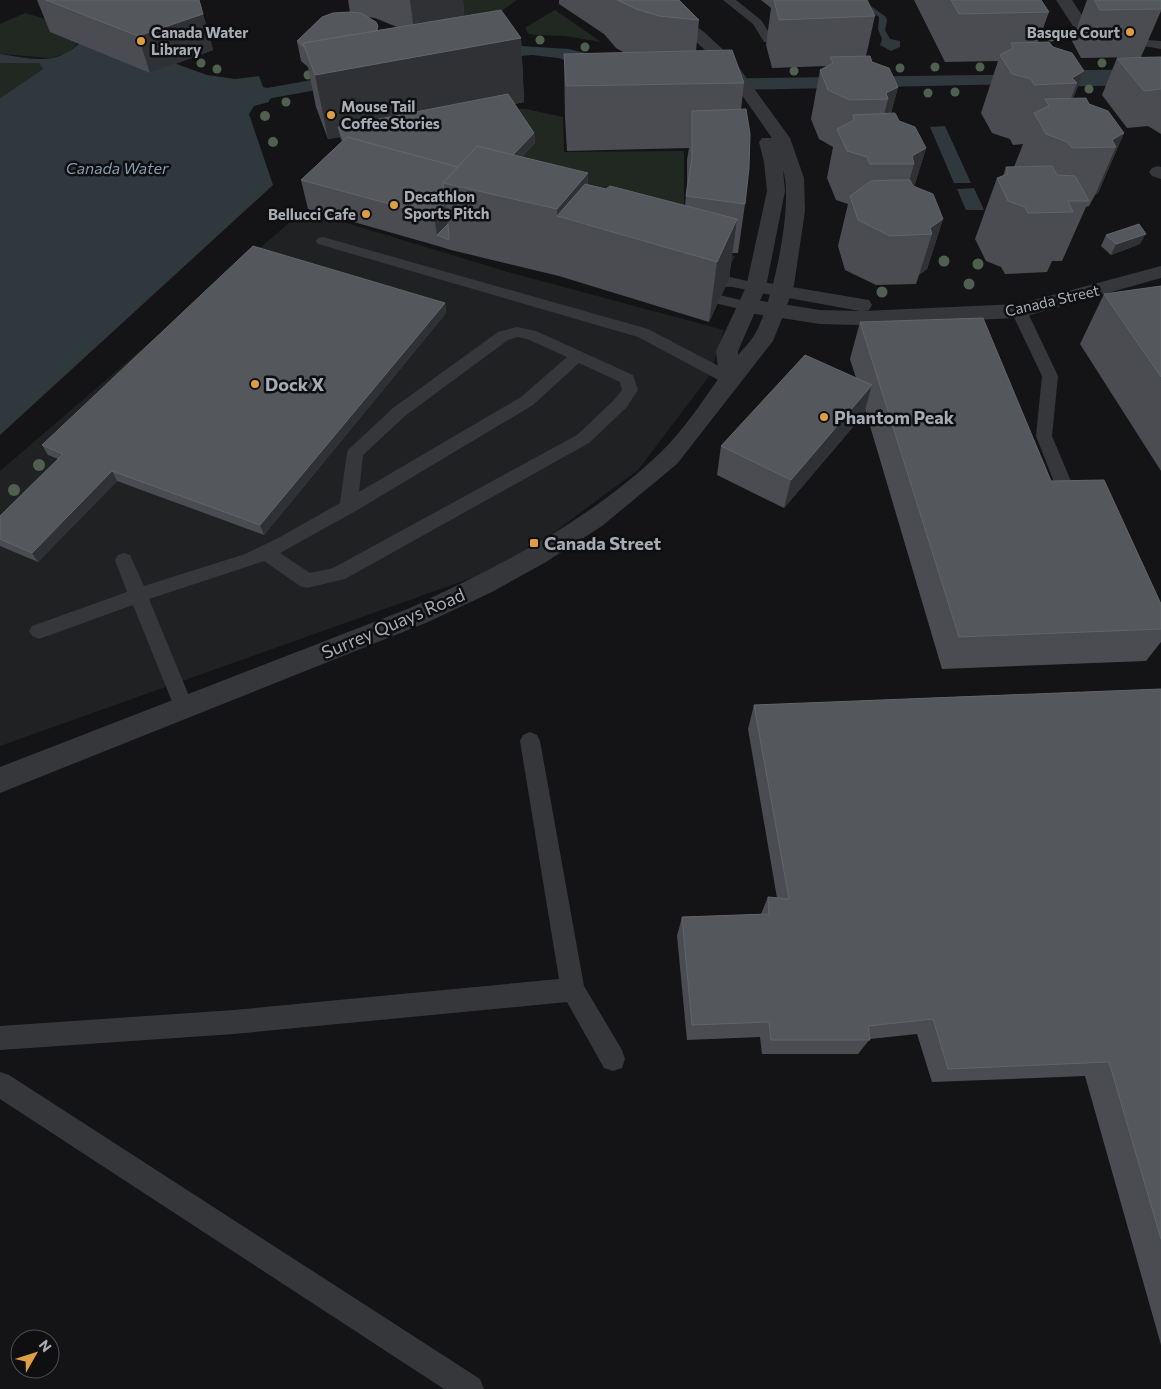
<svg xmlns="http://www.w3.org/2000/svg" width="1161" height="1389" font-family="Commissioner,sans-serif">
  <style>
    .built { fill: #202123 }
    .green { fill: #212821 }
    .water { fill: #2f383d }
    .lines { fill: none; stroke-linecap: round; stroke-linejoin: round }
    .canal { fill: #2f383d; fill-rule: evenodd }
    .service { fill: #36373a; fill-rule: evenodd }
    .minor { fill: #36373a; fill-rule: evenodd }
    .tertiary { fill: #36373a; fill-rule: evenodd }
    .tree { fill: #506050 }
    .wall { fill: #4a4c51; fill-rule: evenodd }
    .shaded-wall { fill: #303135 }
    .building { fill: #54575b; stroke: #616469 }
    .poi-dot { fill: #de9f44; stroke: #0f0f11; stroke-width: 2 }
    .labels { text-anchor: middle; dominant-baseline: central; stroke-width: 5; stroke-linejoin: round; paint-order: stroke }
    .far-poi-label { font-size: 15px; font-weight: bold; fill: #a8adb5; stroke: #0f0f11; text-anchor: start }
    .far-street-label { font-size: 15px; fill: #a8adb5; stroke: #0f0f11 }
    .far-water-label { font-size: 16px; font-style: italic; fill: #829cac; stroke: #0f0f11 }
    .poi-label { font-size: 18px; font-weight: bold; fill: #a8adb5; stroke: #0f0f11; text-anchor: start }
    .street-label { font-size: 18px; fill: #a8adb5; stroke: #0f0f11 }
  </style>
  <rect width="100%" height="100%" fill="#141416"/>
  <!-- built -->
  <path class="built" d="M304,210L508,272L724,330L710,375L638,470L511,564L0,746V471Z"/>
  <!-- green -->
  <path class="green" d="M430,0H517L493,17L463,16Z
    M555,10L601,42L565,36L537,35L529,34L526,30V27Z
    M25,13L46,19L80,41L68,53L50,58L0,54V24Z
    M24,62L39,63L43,69L0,98V63Z
    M493,109H526L563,117L564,152L684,151V211L678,246L735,256L725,276L380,149Z"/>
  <!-- water -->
  <path class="water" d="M864,1L886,17L887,21L885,30L890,39L900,41V47L891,51L880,45L882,39L878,29L879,17L858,3Z
    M91,33L207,75L235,79L259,76L263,87L267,88L435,58L521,46L569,49L689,79L1064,74L1066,83L687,91L558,58L532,55L498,58L272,98L269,100V102L254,106L249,114L273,185L0,435V98L43,69L39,63H0V54C21,57 47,64 66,53C75,49 83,39 91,33Z
    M945,126L971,183H954L930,127Z
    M974,188L984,210H966L957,189Z"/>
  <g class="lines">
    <!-- canal -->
    <path class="canal" d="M1161,69V85L1024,87L1015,84L1011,79L1015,74L1024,71Z"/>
    <!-- service -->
    <path class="service" d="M723,0H736L761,20L774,40L772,42H764L753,24Z
      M1147,40L1161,41V49L1143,46L1141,44Z
      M323,237L648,329L736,375L738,379L736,383L730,384L724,383L638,337L318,244L316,241L318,238Z
      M730,277L761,284L763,287L761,290C752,293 742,288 732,287C727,286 722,288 716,286L714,283L716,280Z
      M715,294L754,303L757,306L754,309L749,311L710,302L708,299L710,296Z
      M1019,306L1024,308L1027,311L1058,376L1052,436L1081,505L1078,510L1072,511L1066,510L1063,505L1036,436L1042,376L1011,311L1014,308Z
      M517,327L536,331L633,375L638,390L626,408L589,443L345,579L307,588L300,586L264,561L149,599L194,708L191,714L184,717L177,714L133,605L39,639L32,636L29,631L32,626L127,592L115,560L118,555L124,553L130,555L144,586L245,554L280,537L340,503L347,453L349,449L393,408L498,332ZM517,337L527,339L567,357L521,397L359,492L363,455L405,416L508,340ZM579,363L620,382L622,390L614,400L577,435L333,568L310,573L280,553L354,512L533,405Z
      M530,732L537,735L540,741L584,986L622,1050L625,1059L622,1068L613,1071L604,1068L567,1002L234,1034L0,1050V1026L234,1010L559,979L520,741L523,735Z
      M0,1072L9,1075L480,1379L484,1389H444L0,1099Z"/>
    <!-- minor -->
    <path class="minor" d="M1056,0H1072L1085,20L1112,31L1114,34L1112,37L1106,39L1073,26Z
      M1158,166L1161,167V179L1152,176L1149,172L1152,168Z
      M1161,266V278L1019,318L858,325L820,324L749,313L742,311L739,306L742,301L749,299L820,310L860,311L749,291L746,287L749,283L756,281L869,300L872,305L869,310L863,311L1019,304Z"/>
    <!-- tertiary -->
    <path class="tertiary" d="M642,0H660L704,32L732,58L790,138L804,178L805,211L794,285L785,311L773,341L677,464L602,526L546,562L492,592L428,622L0,793V767L410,608C498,567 589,521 660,453C683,431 701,403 719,378L716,351L746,287L767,191L764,162L759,142L762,138H772L720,64L692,38ZM783,170C794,203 773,303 755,334C751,341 744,348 738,355V351L766,287L785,191Z"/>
  </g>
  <!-- trees -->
  <g class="tree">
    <circle cx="1051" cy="37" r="4.5"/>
    <circle cx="540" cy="40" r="4.5"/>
    <circle cx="585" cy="47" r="4.5"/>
    <circle cx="201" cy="63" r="4.5"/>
    <circle cx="1102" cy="63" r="4.5"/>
    <circle cx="935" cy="67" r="4.5"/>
    <circle cx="980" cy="67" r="4.5"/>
    <circle cx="900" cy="68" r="4.5"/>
    <circle cx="217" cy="69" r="4.5"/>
    <circle cx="794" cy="71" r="4.5"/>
    <circle cx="308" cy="75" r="4.5"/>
    <circle cx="1089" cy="89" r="4.5"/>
    <circle cx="955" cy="92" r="4.5"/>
    <circle cx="928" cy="93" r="4.5"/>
    <circle cx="286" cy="102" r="4.5"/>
    <circle cx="265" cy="116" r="5"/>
    <circle cx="273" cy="142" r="5"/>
    <circle cx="944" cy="261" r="5.5"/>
    <circle cx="978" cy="264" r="5.5"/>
    <circle cx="969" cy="284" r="5.5"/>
    <circle cx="882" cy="292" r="5.5"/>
    <circle cx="39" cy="465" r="6"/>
    <circle cx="14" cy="490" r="6"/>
  </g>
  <!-- wall -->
  <path class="wall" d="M37,0H199L213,50L150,73L50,32Z
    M348,0H463L464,16L521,38L524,102L514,104L534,133L535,143L522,157L588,173V185L606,189L685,206L687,184V160L689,148L567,151L565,118L564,54L625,53L616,48L604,34L559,4V0H679L699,20L696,51L744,83L741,110L745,204L738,253H732L729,279L709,322L559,276L451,250L438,246L308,209L301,180L342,141L340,137L328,139L316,107L308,67L301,61L297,41L350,12ZM367,17L375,18L397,27L378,30V26Z
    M761,0H867L875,16L866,56L898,87L891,113L926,148L914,187L943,219L927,269L919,275L916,284L876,285L845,270L838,246L848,204L836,200L827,178L833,147L819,139L811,119L820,70L827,66L772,68L766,45L771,8Z
    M914,0H1041L1049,12L1038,42L1053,47L1084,71L1073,98L1089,104L1124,133L1098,193L1095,195L1089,206L1086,207L1062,261H1052L1047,272L1005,274L1001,267L986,261L975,239L997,178L1003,176L1006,167H1014L1023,144L1013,145L1010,139L992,133L981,113L998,61L945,62Z
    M1087,0H1161V11L1141,57L1081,58L1072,41Z
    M1161,57V134L1148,126L1127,128L1102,95L1117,58Z
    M1106,235L1140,244L1111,255L1101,246Z
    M1161,286V471L1080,344L1104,294Z
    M445,303L446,313L264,535L117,481L38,562L0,546V516L58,459L48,455L42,445Z
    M860,322L1051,481L1161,604V642L1146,661L942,669L865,409L864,414L784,508L717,475L721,446L856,378L850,359Z
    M1161,689V1345L1085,1076L932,1082L917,1034L870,1039L858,1054H762L760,1037L687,1040L677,936L682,917L761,914L768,897L777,898L748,729L754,705Z"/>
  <!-- shaded-wall -->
  <path class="shaded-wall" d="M410,0H463L466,41L416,47Z
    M203,14L213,50L150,73L138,36Z
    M521,38L524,102L342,136L338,127L340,137L328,139L315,75Z
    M1084,71L1061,130L1058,132L1077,83L1072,78Z
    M898,87L885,136L878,140L888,99L886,93Z
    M534,133L535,143L487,193L462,187Z
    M1124,133L1098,193L1095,195L1116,147L1112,140Z
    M926,148L911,197L903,203L914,164L912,156Z
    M588,173L587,225L557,216V209Z
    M445,204L449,234L437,235L434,216Z
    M737,219L729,279L709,322L717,262Z
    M943,219L927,269L919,275L932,234L930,228Z
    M1146,234L1140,244L1111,255L1116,244Z
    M445,303L446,313L264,535L260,525Z
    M872,385L864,414L784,508L791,480Z
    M112,471L117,481L38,562L32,553Z"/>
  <!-- building -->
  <path class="building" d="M46,0H199L203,14L138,36Z
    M617,0H679L699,20L659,16L636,9Z
    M774,0H867L875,16L779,20Z
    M951,0H1041L1049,12L959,14Z
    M1094,0H1161V9L1100,10Z
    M501,10L521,38L315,75L303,43Z
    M350,12L361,13L376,22L378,26L376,31L303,43L304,47L297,41L322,17L333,13Z
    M1049,42L1053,47L1072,53L1084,71L1072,78L1077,83L1034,85L1031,79L1012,74L1000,55L1013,48L1011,43Z
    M732,50L744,83L566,86L564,54Z
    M870,56L872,62L889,68L898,87L886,93L888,99L850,100L828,90L820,70L833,63L830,57Z
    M1161,57V89L1144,91L1117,58Z
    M508,94L534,133L513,155L477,146L458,167L347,137L344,140L338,127Z
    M1086,98L1089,104L1108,111L1124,133L1112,140L1116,147L1072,148L1067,142L1046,134L1034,113L1049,106L1045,99Z
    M746,109L750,134L749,168L745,204L686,196L692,158V111Z
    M895,113L899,121L915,127L926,148L912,156L914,164H870L867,157L847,151L837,129L854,120L853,115Z
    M347,137L458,167L443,183L445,204L434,216L301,180Z
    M477,146L588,173L557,209L443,183Z
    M1052,166L1057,175L1075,176L1089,201H1068L1073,212L1028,213L1025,207L1008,201L997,178L1008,174L1006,167Z
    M891,180H910L913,186L933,194L943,219L930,228L932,234L890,236L858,220L850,196L871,181Z
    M585,184L606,189L610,186L737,219L717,262L557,216Z
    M448,224L449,240L437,235Z
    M1139,224L1146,234L1116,244L1106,235Z
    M253,246L445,303L260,525L112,471L32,553L0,539V516L63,454L42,445Z
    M1161,286V377L1104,294Z
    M983,318L1051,481L1104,480L1161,604V629L959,637L860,322Z
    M805,355L872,385L791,480L721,446Z
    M1161,689V1239L1109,1062L948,1069L933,1019L868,1026L870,1040H771L769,1022L692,1025L682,917L769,914L768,897L789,899L754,705Z"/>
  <!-- markers -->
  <g class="poi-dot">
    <circle cx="1130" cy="32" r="5"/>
    <circle cx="141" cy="41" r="5"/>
    <circle cx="331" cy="115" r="5"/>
    <circle cx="394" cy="205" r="5"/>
    <circle cx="366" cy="214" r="5"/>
    <circle cx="255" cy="384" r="5"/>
    <circle cx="824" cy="417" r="5"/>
    <rect x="529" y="538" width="10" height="10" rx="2.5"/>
  </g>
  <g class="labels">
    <!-- far-poi labels -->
    <g class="far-poi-label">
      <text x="151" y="32">Canada Water<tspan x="151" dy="17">Library</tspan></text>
      <text x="1120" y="32" text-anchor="end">Basque Court</text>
      <text x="341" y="106">Mouse Tail<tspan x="341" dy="17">Coffee Stories</tspan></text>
      <text x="404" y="196">Decathlon<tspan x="404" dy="17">Sports Pitch</tspan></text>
      <text x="356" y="214" text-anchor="end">Bellucci Cafe</text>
    </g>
    <!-- far-street labels -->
    <g class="far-street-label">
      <text transform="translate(1052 300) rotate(-13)">Canada Street</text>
    </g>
    <!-- far-water labels -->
    <g class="far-water-label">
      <text x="117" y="167">Canada Water</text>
    </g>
    <!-- poi labels -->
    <g class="poi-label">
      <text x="265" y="384">Dock X</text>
      <text x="834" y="417">Phantom Peak</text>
      <text x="544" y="543">Canada Street</text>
    </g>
    <!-- street labels -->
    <g class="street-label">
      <text transform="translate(393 623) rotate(-23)">Surrey Quays Road</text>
    </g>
  </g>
  <!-- north arrow -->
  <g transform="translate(35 1354) rotate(51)"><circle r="24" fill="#0f0f11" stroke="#4c4e53"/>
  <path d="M0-4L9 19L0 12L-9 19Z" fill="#de9f44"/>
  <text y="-8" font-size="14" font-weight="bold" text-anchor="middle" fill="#a8adb5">N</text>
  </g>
</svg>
